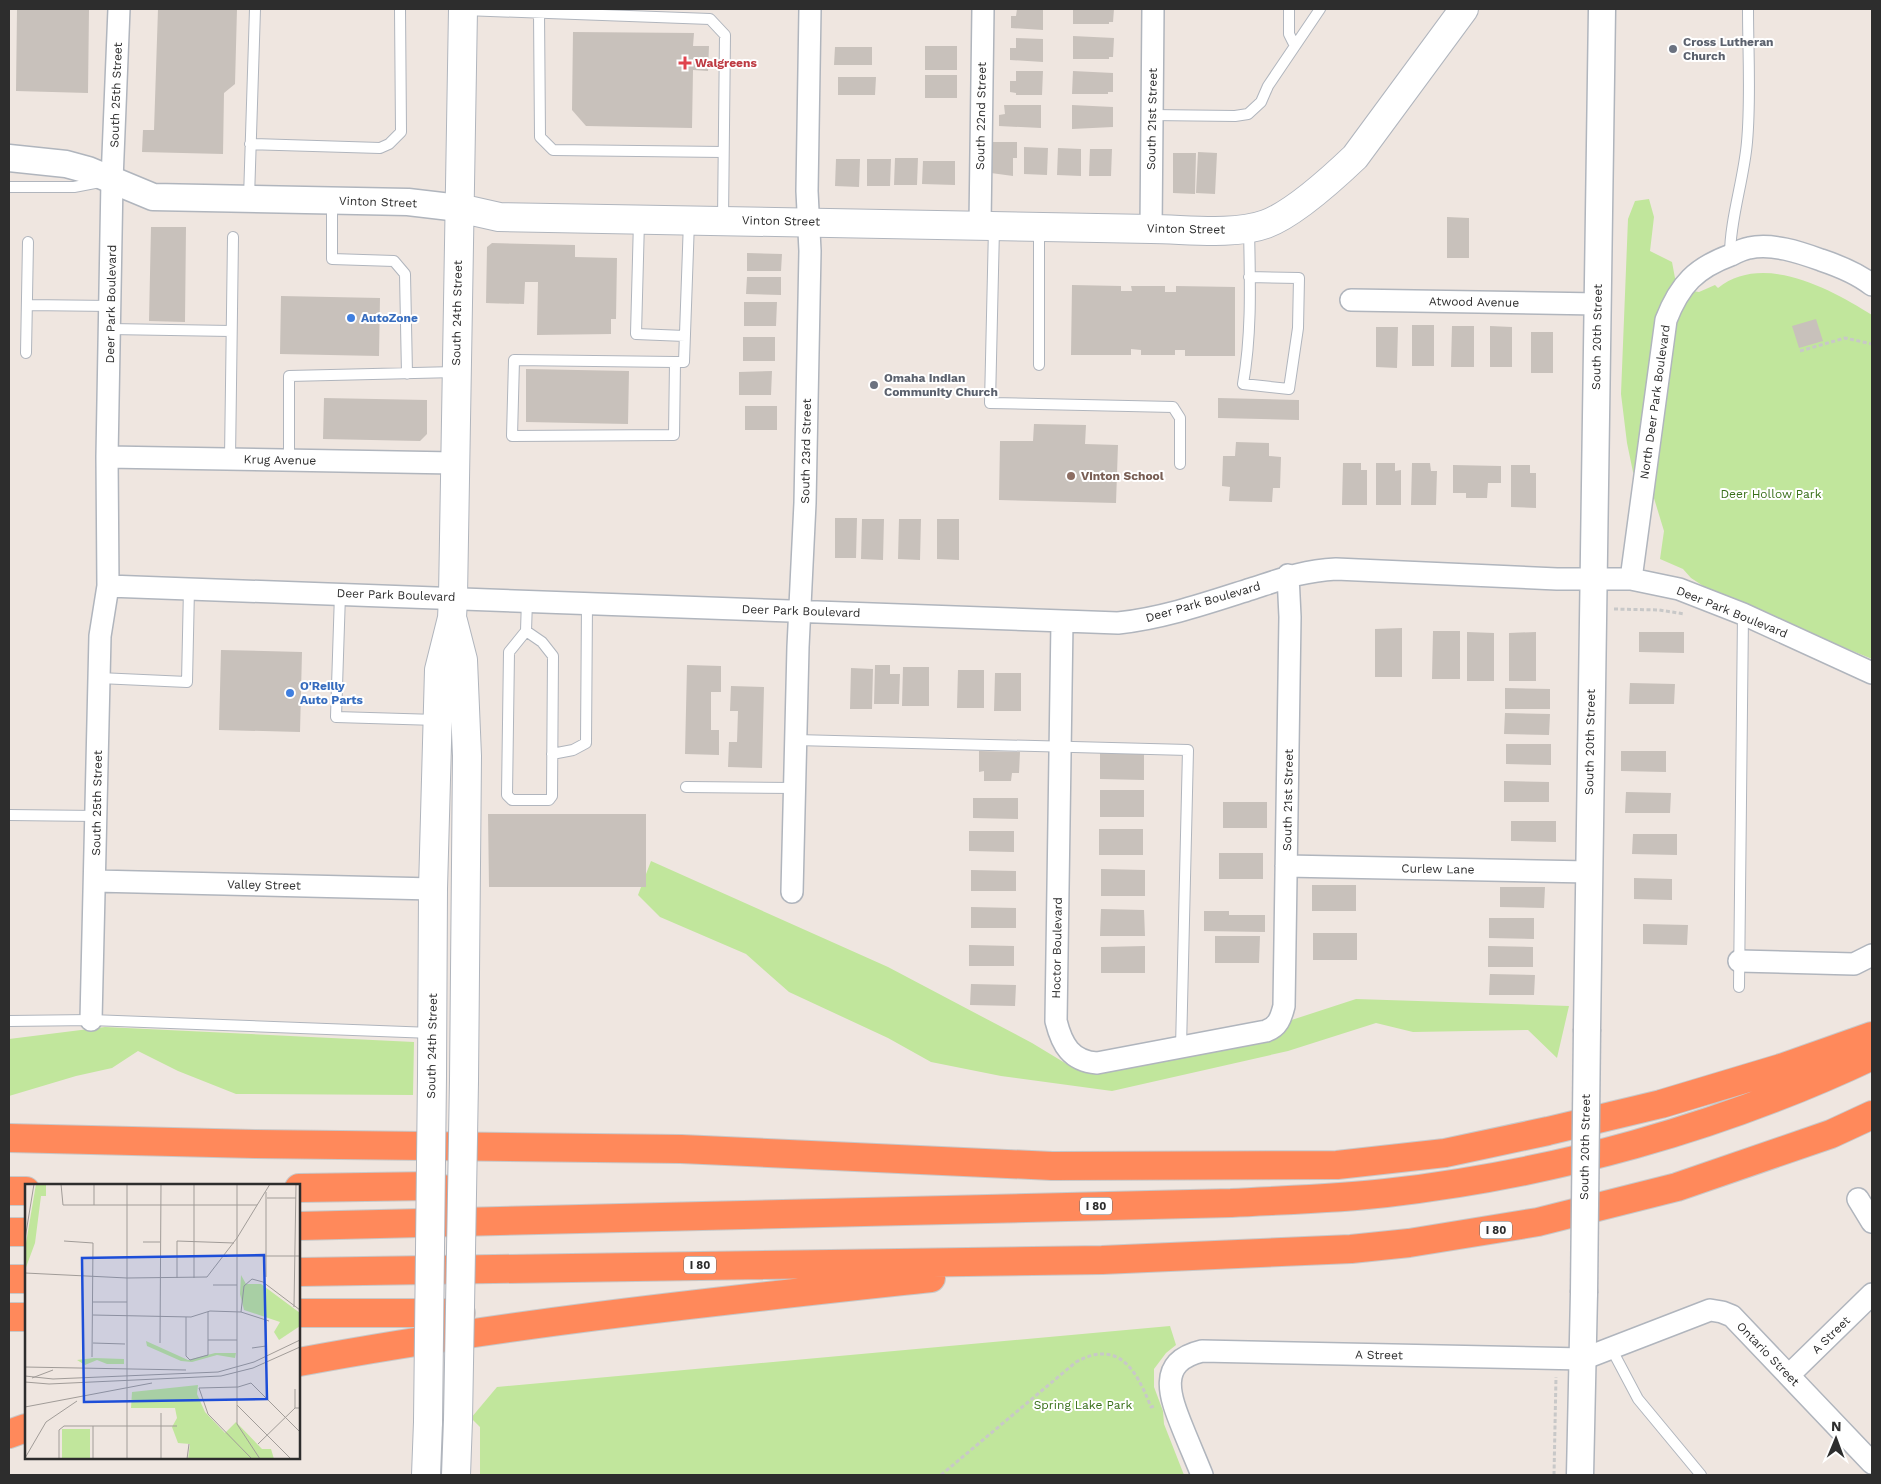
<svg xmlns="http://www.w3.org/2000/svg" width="1881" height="1484" font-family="'Work Sans',sans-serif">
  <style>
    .green { fill: #c1e69c }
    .building { fill: #c8c1bb }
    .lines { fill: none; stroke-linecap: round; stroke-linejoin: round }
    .service-casing { stroke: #b0b5bd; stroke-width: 12 }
    .minor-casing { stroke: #b0b5bd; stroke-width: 24 }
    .tertiary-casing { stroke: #b0b5bd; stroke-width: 29 }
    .secondary-casing { stroke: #b0b5bd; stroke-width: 30 }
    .motorway-casing { stroke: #c8c8c8; stroke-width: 30 }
    .path { stroke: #c8c8c8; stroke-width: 3; stroke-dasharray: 4 2.5; stroke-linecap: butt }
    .service { stroke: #fff; stroke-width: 10 }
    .minor { stroke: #fff; stroke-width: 21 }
    .tertiary { stroke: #fff; stroke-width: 26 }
    .secondary { stroke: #fff; stroke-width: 28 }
    .motorway { stroke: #ff895b; stroke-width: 28 }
    .tertiary-bridge-casing { stroke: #b0b5bd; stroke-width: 29; stroke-linecap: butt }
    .secondary-bridge-casing { stroke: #b0b5bd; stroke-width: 30; stroke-linecap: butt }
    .tertiary-bridge { stroke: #fff; stroke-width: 26 }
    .secondary-bridge { stroke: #fff; stroke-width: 28 }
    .worship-dot { fill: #6b7280; stroke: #fff; stroke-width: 2 }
    .health-dot { fill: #e0444e; stroke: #fff; stroke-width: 2 }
    .shop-dot { fill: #3f7fe0; stroke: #fff; stroke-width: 2 }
    .education-dot { fill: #8d6e63; stroke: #fff; stroke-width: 2 }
    .labels { text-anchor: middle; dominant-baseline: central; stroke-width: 4; stroke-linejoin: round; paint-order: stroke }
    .shield { fill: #fff; stroke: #6c6c6c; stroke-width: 1 }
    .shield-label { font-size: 11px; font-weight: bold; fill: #2d2d2d }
    .worship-label { font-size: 12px; font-weight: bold; fill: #5b616d; stroke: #fff; text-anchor: start }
    .health-label { font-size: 12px; font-weight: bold; fill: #be3a42; stroke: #fff; text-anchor: start }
    .street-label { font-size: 12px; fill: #2d2d2d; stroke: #fff }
    .shop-label { font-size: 12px; font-weight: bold; fill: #366cbe; stroke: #fff; text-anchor: start }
    .education-label { font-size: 12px; font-weight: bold; fill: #785e54; stroke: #fff; text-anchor: start }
    .park-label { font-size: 12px; fill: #386f19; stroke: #fff }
    .inset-road { fill: none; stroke: #a19c98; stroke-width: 1 }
    .view { fill: #1d4ed8; fill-opacity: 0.15; stroke: #1d4ed8; stroke-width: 2.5 }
    .inset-edge { fill: none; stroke: #2d2d2d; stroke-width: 2.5 }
  </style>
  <rect width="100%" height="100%" fill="#efe6e0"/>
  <!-- green -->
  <path class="green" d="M1649,199L1654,217L1650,251L1672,262L1675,278L1686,290L1699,292L1715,285L1718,288C1763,252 1831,289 1872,315V659L1717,595L1691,578L1683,569L1660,559L1664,531L1653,495L1633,472L1627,443L1621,394L1628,219L1635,201Z
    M651,861L888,967L1032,1043L1070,1066L1110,1070L1172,1059L1356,999L1569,1006L1557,1058L1528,1030L1413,1032L1376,1023L1288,1051L1112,1091L1001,1076L931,1062L888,1038L789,992L746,954L660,917L638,895Z
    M105,1027L414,1042L413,1095L236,1094L178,1071L138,1051L112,1068L76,1076L9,1096V1039Z
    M1170,1326L1176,1345L1166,1353L1154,1369V1387L1163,1411L1164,1424L1184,1475H480V1427L471,1418L497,1387Z"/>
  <!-- building -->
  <path class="building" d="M17,9H89L88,93L16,91Z
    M158,9H237L235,84L224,93L223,154L142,152L143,130H154Z
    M1017,9H1043V30L1011,28V16H1016Z
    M1073,9H1114L1113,22H1109V24H1073Z
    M573,32L694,33L693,46H709L708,71L693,70L692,128L586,126L572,110Z
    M1073,36L1114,38L1113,57H1109V59H1073Z
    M1016,38L1043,39V62L1010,60V48H1016Z
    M925,46H957V70H925Z
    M835,47H872V65H834Z
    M1016,71H1043L1042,95H1016V93L1010,92V81H1016Z
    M1073,71L1113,73V92H1108V94H1072Z
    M925,75H957V98H925Z
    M838,77H876L875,95H838Z
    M1004,105H1041V128L999,126V115L1005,114Z
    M1072,105L1113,107V127L1072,129Z
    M992,142H1017V158H1013V176L991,173Z
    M1024,147L1048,148L1047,175L1024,174Z
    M1058,148L1081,149V176L1057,175Z
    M1090,149H1112L1111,176H1089Z
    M1198,152L1217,153L1215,194L1196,193Z
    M1173,153H1196L1195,194L1173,193Z
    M895,158H918L917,185H894Z
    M836,159H860L859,187L835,186Z
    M867,159H891L890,186H867Z
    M923,161H955V185L922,184Z
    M1447,217L1469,218V258H1447Z
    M151,227H186L185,322L149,321Z
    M492,243L575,245V257L617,258L616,319H611V334L537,335L538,282H525L524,304L486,303L487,247Z
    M747,253L782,254L781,271H747Z
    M747,277H781V295L746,294Z
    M1072,285L1121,286V291H1132L1131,286H1165V292H1176V286L1235,287V356H1185V350H1175V355H1141V350L1131,349V355H1071Z
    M281,296L380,298L379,356L280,354Z
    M744,302H777L776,326H744Z
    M1816,319L1823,341L1799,348L1792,326Z
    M1412,325H1434V366H1412Z
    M1452,326H1474V367H1451Z
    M1490,326L1512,327V367H1490Z
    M1376,327H1398L1397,368L1376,367Z
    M1531,332H1553V373H1531Z
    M743,337H775V361H743Z
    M526,369L629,371L628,424L526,422Z
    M772,371L771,395H739V372Z
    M324,398L427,400V434L420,441L323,439Z
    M1218,398L1299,400V420L1218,418Z
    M745,406H777V430H745Z
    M1034,424L1086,425L1085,444L1118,445L1116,503L999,500L1000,441H1033Z
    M1236,442L1269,443V456L1281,457L1280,488H1273L1272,502L1229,501L1230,487L1222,486L1223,456H1235Z
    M1343,463H1361V470H1367V505H1342Z
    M1376,463H1395V471L1401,470V505H1376Z
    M1412,463H1430L1431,471H1437L1436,505H1411Z
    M1453,465L1501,466V483H1488L1487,498H1466V493H1453Z
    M1511,465H1530V473H1536V508L1511,507Z
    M835,518H857L856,558H835Z
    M862,519H884L883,560L861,559Z
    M899,519H921L920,560L898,559Z
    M937,519H959V560L937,559Z
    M1402,628V677H1375V629Z
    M1433,631H1460V679H1432Z
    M1467,632L1494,633V681H1467Z
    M1536,632V681H1509V633Z
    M1639,632H1684V653L1639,652Z
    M221,650L302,652L300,732L219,730Z
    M687,665L721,666V692H711V730H719V755L685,754Z
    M875,665H890V674H900L899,704H874Z
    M903,667H929V706H902Z
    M851,668L873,669L872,709H850Z
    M958,670H984V708H957Z
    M995,673H1021V711H994Z
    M1630,683L1675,684L1674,704H1629Z
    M731,686L764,687L762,768L728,767L729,742H737L738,711H730Z
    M1505,688L1550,689V709H1505Z
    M1505,713L1550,714L1549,735L1504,734Z
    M1506,744H1551V765L1506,764Z
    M979,751L1020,752L1019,773H1012L1011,781H984V771L979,772Z
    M1621,751H1666V772L1621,771Z
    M1100,753H1144V780L1100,779Z
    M1504,781L1549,782V802H1504Z
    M1100,790H1144V817H1100Z
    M1626,792L1671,793L1670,813H1625Z
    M973,798H1018V819L973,818Z
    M1223,802H1267V828H1223Z
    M488,814H646V887H489Z
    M1511,821H1556V842L1511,841Z
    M1099,829H1143V855H1099Z
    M969,831H1014V852L969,851Z
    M1633,834H1677V855L1632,854Z
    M1219,853H1263V879H1219Z
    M1101,869L1145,870V896H1101Z
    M971,870L1016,871V891H971Z
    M1634,878L1672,879V900L1634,899Z
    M1312,885H1356V911H1312Z
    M1500,887H1545L1544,908L1500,907Z
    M971,907L1016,908V928H971Z
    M1101,909L1144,910L1145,936H1100Z
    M1204,911H1229V915H1265V932L1204,931Z
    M1489,918H1534V939L1489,938Z
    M1643,924L1688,925L1687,945L1643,944Z
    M1313,933H1357V960H1313Z
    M1215,936H1260L1259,963H1215Z
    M969,945L1014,946V966H969Z
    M1145,946V973H1101V947Z
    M1488,946L1533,947V967H1488Z
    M1490,974L1535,975L1534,995H1489Z
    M971,984L1016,985L1015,1006L970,1005Z"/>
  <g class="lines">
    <!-- service casing -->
    <g class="service-casing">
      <path id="service" d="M1289,9V34L1295,46
        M464,10L710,19L725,35L723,219
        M539,12L540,137L553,150L723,152
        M1152,115L1235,116L1248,114L1261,102L1268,86L1320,9
        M250,144L380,148L389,144L401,132L400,9
        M9,187H74L100,182
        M249,198L255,9
        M332,202V259L394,261L405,274L407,374
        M639,221L636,334L685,336
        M994,228L990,403L1173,407L1180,418V464
        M1249,229C1250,281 1252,333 1243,384L1289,389L1298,328L1299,278L1249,277
        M1730,255C1730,219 1744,179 1747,142C1751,98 1748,53 1748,9
        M27,305L111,306
        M110,329L231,331
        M26,353L28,242
        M675,362L674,435L512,436L514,360L675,362H684L689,221
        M1039,365V227
        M230,459L233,237
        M289,460V376L456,372
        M340,594L336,717L437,720
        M526,631L542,642L553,656L552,796L549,800H512L507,795L509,652L526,631L527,600
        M99,678L187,682L189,588
        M796,740L1188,750L1181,1048
        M552,754L573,750L586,743L587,603
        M686,787L795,788
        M9,815L96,816
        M1739,987L1743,614
        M9,1021L91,1020L432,1033
        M1611,1348L1638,1399L1701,1475"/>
    </g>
    <!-- minor casing -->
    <g class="minor-casing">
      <path id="minor" d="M980,224L983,9
        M1151,229L1153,9
        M1351,300L1598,304
        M107,457L454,463
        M1631,579L1666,320C1680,284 1696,268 1731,255C1737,252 1743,249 1749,248C1772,243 1799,252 1821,260C1839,266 1857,273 1872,285
        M108,586L1118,623C1164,618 1207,603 1251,589C1282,579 1302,571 1336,569L1557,579H1631L1679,589L1743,614L1872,673
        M1062,622L1056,1021C1062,1045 1071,1061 1097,1063L1266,1031C1278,1027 1281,1018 1284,1006L1290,617L1288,575
        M1286,866L1589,872
        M95,881L433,889
        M792,892L798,647L805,503L810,251L807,191L810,9
        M1739,961L1854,964L1872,955
        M91,1020L100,636L108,586L107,457L112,180L119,9
        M1858,1199L1872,1222
        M1789,1375L1872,1294
        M1202,1475C1196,1460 1189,1444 1183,1429C1170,1397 1156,1362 1202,1351L1583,1359L1710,1310L1722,1312L1732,1316L1872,1463"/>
    </g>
    <!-- tertiary casing -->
    <g class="tertiary-casing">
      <path id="tertiary" d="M9,158L66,164L88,170L153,197L408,202L459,208
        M1587,1029L1602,9
        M1580,1475L1584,1293"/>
    </g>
    <!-- secondary casing -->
    <g class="secondary-casing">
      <path id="secondary" d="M459,208L499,217L1151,229C1185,229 1233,236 1266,224C1293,214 1334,177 1355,157L1464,9
        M453,621L463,660L467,756L464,1081
        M432,1076L433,889L439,670L452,618L453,597L463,9
        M426,1475L428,1422
        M456,1475L458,1420"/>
    </g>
    <!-- motorway casing -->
    <g class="motorway-casing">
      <path id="motorway" d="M9,1138L255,1144L681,1149L1052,1166L1337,1165L1445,1153L1548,1131L1661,1104L1781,1068L1872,1036
        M299,1188L432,1186L447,1190L461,1207
        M9,1191H26
        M299,1226L1231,1203C1283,1200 1335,1199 1386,1193C1553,1174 1720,1128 1872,1056
        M9,1232H26
        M299,1272L1102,1260L1351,1249L1409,1243L1538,1222L1677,1187L1831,1134L1872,1115
        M9,1279H26
        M299,1313H461
        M9,1317H26
        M299,1362C508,1323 720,1301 931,1278
        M9,1434L26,1428"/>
    </g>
    <!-- path -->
    <path class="path" d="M1800,351L1845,338L1872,344
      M1614,609L1659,610L1685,614
      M941,1475L1076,1362C1120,1338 1137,1372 1151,1407L1154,1406
      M1554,1475L1556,1377"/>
    <!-- service -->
    <use href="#service" class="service"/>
    <!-- minor -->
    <use href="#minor" class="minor"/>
    <!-- tertiary -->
    <use href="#tertiary" class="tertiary"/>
    <!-- secondary -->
    <use href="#secondary" class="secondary"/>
    <!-- motorway -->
    <use href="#motorway" class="motorway"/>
    <!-- tertiary-bridge casing -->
    <g class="tertiary-bridge-casing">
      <path id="tertiary-bridge" d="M1584,1293L1587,1029"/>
    </g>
    <!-- secondary-bridge casing -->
    <g class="secondary-bridge-casing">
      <path id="secondary-bridge" d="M458,1420L464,1081
        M428,1422L432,1076"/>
    </g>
    <!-- tertiary-bridge -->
    <use href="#tertiary-bridge" class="tertiary-bridge"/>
    <!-- secondary-bridge -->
    <use href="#secondary-bridge" class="secondary-bridge"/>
  </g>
  <!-- markers -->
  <g class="worship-dot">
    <circle cx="1673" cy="49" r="5"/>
    <circle cx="874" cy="385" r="5"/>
  </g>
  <path class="health-dot" d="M682.5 55.5h5v5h5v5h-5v5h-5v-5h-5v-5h5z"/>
  <g class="shop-dot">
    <circle cx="351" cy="318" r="5"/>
    <circle cx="290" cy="693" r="5"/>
  </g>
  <circle class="education-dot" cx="1071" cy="476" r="5"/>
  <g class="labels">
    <!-- shield labels -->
    <g class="shield">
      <rect x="1080" y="1197.5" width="32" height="17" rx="4"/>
      <rect x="1480" y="1221.5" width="32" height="17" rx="4"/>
      <rect x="684" y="1256.5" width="32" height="17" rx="4"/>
    </g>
    <g class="shield-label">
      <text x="1096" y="1206">I 80</text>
      <text x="1496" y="1230">I 80</text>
      <text x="700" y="1265">I 80</text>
    </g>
    <!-- worship labels -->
    <g class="worship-label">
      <text x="1683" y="42">Cross Lutheran<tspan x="1683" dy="14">Church</tspan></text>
      <text x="884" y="378">Omaha Indian<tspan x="884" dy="14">Community Church</tspan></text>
    </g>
    <!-- health labels -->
    <g class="health-label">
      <text x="695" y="63">Walgreens</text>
    </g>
    <!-- street labels -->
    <g class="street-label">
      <text transform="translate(116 95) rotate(-88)">South 25th Street</text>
      <text transform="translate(981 116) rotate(-89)">South 22nd Street</text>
      <text transform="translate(1152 119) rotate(-89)">South 21st Street</text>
      <text transform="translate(378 202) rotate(2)">Vinton Street</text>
      <text transform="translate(781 221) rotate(1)">Vinton Street</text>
      <text transform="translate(1186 229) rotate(1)">Vinton Street</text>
      <text transform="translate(1474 302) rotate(1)">Atwood Avenue</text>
      <text transform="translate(111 304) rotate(-89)">Deer Park Boulevard</text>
      <text transform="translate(457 313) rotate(-89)">South 24th Street</text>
      <text transform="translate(1597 337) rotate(-89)">South 20th Street</text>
      <text transform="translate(1655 402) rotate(-82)">North Deer Park Boulevard</text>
      <text transform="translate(806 451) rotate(-89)">South 23rd Street</text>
      <text transform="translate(280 460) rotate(1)">Krug Avenue</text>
      <text transform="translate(396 595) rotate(2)">Deer Park Boulevard</text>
      <text transform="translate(1203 602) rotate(-16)">Deer Park Boulevard</text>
      <text transform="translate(801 611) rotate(2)">Deer Park Boulevard</text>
      <text transform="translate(1732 612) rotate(22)">Deer Park Boulevard</text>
      <text transform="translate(1590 742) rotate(-89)">South 20th Street</text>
      <text transform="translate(1288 800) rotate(-89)">South 21st Street</text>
      <text transform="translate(97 803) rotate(-89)">South 25th Street</text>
      <text transform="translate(1438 869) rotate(1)">Curlew Lane</text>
      <text transform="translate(264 885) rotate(1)">Valley Street</text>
      <text transform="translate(1057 948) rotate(-89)">Hoctor Boulevard</text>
      <text transform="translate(432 1046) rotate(-89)">South 24th Street</text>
      <text transform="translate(1585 1147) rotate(-89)">South 20th Street</text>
      <text transform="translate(1831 1335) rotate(-44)">A Street</text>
      <text transform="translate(1768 1354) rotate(46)">Ontario Street</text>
      <text transform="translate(1379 1355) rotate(1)">A Street</text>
    </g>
    <!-- shop labels -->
    <g class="shop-label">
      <text x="361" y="318">AutoZone</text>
      <text x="300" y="686">O'Reilly<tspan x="300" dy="14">Auto Parts</tspan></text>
    </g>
    <!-- education labels -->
    <g class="education-label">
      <text x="1081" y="476">Vinton School</text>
    </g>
    <!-- park labels -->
    <g class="park-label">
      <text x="1771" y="494">Deer Hollow Park</text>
      <text x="1083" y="1405">Spring Lake Park</text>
    </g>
  </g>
  <!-- overview -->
  <g transform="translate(25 1184)">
    <rect width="275" height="275" fill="#efe6e0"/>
    <path d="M11,0H21V12H16L10,59L0,86V65ZM216,91L221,100H236L275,129V142L254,156L249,148L255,138L219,126L215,110ZM121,157L163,176L190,169H211L210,174L192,171L167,178L156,177L122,162ZM69,174L99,175V180H82L72,176L60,181L52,176ZM173,201L172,210L180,228L200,249L211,238L237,265H246L249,275H163L165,260L153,259L147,243L152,234L150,224H106L107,208ZM37,245H65V275H37Z" fill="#c1e69c"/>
    <path class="inset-road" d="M36,0L38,21H232M102,0V275M169,0V94M212,0V240L235,275M241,8V93M242,14H271M69,21V0M0,55L9,0M39,57L68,59L67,173M118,58H135M212,72H275M0,89L102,94M102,94L182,93L212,54L245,0M152,94V57L209,59M188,101H212M68,118H102M269,123L271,0M216,128L219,102L227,95L238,98L275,126M68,131L166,133L185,127L216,128L244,137M161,133V172L165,176L183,171V128M183,156H212M68,159L100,160M135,159L136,0M227,164L241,162V137M0,183L161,186M0,192L28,195L193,188L229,178L275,156M7,194L28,186M0,198L24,200L196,192L228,184L275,163M270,205V224M212,221L266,275M0,223L127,199M136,229V275M68,242V275M233,260L270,224H275M0,274L21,238L52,217M34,275V246L39,242H152M162,275L164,260M227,275L183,230L174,204L213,203L226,199L275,248"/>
    <path class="view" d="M239,71L242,215L59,218L57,74Z"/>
    <rect width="275" height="275" class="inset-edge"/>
  </g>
  <!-- border -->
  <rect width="1881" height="1484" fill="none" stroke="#2d2d2d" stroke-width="20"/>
  <!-- north arrow -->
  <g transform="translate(1836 1439) rotate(1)" stroke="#ffffff" stroke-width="4" paint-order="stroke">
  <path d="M0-4L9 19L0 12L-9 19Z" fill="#2d2d2d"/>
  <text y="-8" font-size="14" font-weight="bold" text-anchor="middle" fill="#2d2d2d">N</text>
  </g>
</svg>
